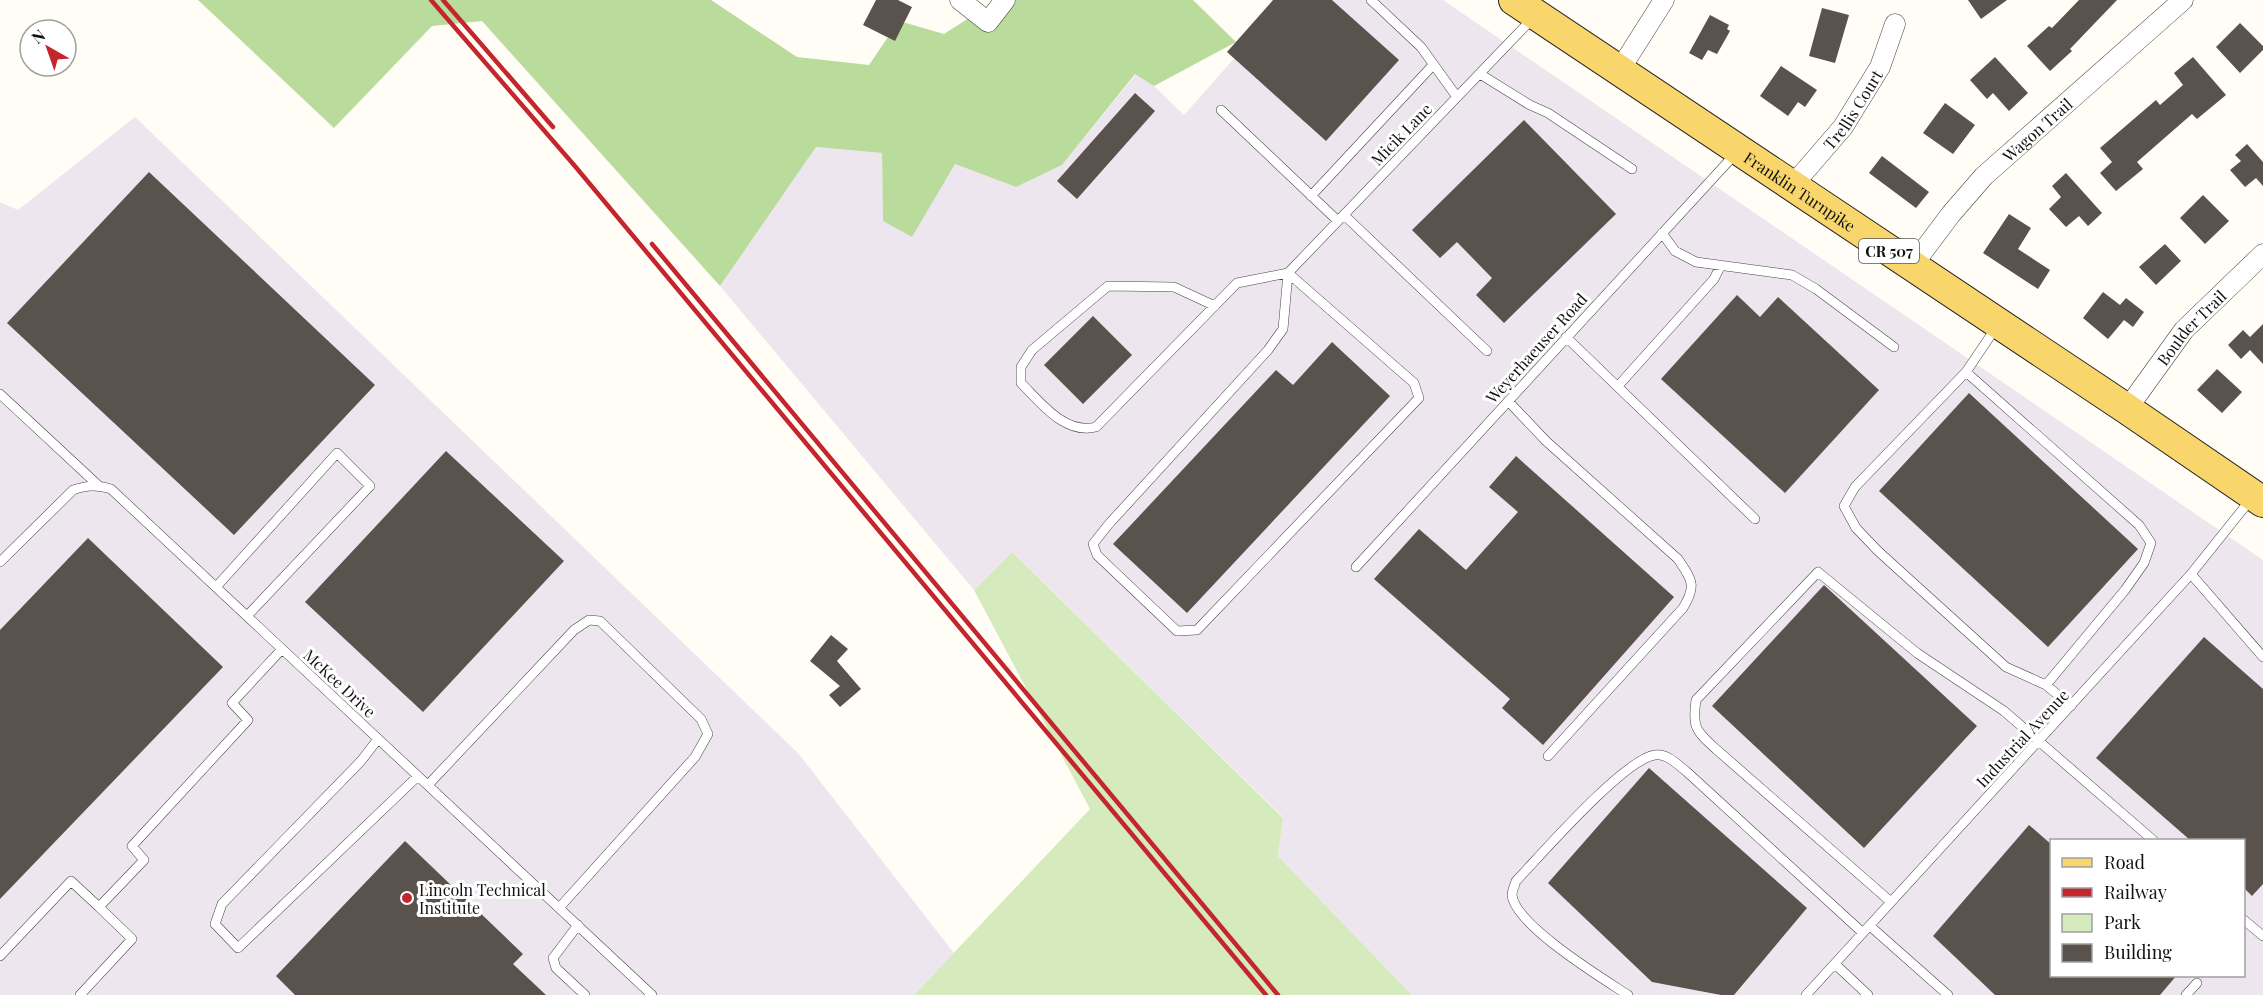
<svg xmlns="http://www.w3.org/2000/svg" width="2263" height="995" font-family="'Playfair Display',serif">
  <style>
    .industrial { fill: #eee6ef; fill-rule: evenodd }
    .green { fill: #d5ebbd }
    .forest { fill: #b9dc9c }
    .building { fill: #5a524d }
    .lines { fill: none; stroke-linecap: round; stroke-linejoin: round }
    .lane-casing { stroke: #444; stroke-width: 10 }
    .street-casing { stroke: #444; stroke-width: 21 }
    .primary-casing { stroke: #222; stroke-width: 32 }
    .lane { stroke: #fff; stroke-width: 9 }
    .street { stroke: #fff; stroke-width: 20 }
    .primary { stroke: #f9d66b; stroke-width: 30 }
    .rail { stroke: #c4262e; stroke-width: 4.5 }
    .poi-dot { fill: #c4262e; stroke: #fff; stroke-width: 2 }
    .labels { text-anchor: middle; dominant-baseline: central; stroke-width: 6; stroke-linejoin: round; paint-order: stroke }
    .shield { fill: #fff; stroke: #585858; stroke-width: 1.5 }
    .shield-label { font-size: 15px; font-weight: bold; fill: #111 }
    .street-label { font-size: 16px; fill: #111; stroke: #fff }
    .poi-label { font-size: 16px; fill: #111; stroke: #fff; text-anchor: start }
  </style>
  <rect width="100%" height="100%" fill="#fffdf5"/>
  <!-- industrial -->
  <path class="industrial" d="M1286,0H1443L2263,560V995H1412L1278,856L1283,817L1012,552L974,590L720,286L816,147L882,153L883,221L955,164L1016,187L1062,165L1136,74L1154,86L1184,115ZM2052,840H2244V976H2052Z
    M135,117L798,753L954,953L914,995H0V202L18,210Z"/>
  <!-- green -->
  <path class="green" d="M1012,552L1283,818L1278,856L1412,995H914L1090,809L974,590Z"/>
  <!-- forest -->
  <path class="forest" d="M198,0H711L797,57L869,65L899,21L944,34L997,0H1193L1236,42L1154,86L1135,74L1062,165L1016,187L955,164L912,237L883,221L882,153L816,147L720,286L482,21L432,26L334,128Z"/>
  <!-- building -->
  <path class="building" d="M876,0H898L912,7L895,41L863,25Z
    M1273,0H1332L1399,60L1326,141L1227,52Z
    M1968,0H2007L1981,19Z
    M2079,0H2117L2070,49L2072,51L2050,71L2027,46L2049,26L2052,28Z
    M1822,8L1849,15L1835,63L1809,56Z
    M1710,15L1729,25L1727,29L1730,31L1717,54L1708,50L1702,60L1689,53Z
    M2240,23L2263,46V50L2240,73L2216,47Z
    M1995,57L2028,93L2009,111L1993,93L1987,99L1970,80Z
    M2193,57L2226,95L2197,119L2192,114L2137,162L2143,169L2116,191L2100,173L2112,162L2100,148L2156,100L2160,105L2183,85L2174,73Z
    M1781,66L1817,90L1805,107L1798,102L1788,116L1760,96Z
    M1135,93L1155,111L1077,199L1057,181Z
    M1945,103L1975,125L1953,154L1923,133Z
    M1524,120L1616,214L1504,323L1476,295L1492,278L1457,242L1440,258L1412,230Z
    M2247,144L2263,162V186L2256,178L2245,187L2230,170L2241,161L2235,155Z
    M1882,156L1929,192L1916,208L1869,173Z
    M149,172L375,385L234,535L7,323Z
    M2066,173L2102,213L2088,226L2079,216L2066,227L2049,209L2061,197L2052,186Z
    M2203,195L2229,221L2205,244L2180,218Z
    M2009,214L2031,228L2018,249L2050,270L2038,289L1983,253Z
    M2165,244L2181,261L2156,285L2139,267Z
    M2103,292L2120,305L2126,298L2144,312L2133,327L2124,320L2108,339L2083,318Z
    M1737,295L1760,317L1778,297L1879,390L1785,493L1661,379Z
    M1093,316L1132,355L1083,404L1044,365Z
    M2263,324V364L2250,350L2241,359L2228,345L2243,330L2250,337Z
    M1332,342L1390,396L1187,613L1113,544L1276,370L1293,385Z
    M2217,369L2242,392L2222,413L2197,390Z
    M1969,393L2138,549L2048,647L1879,491Z
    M446,451L564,561L423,712L305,602Z
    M1516,456L1674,597L1543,745L1502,708L1510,699L1374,579L1419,529L1466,570L1518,512L1489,487Z
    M88,538L223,667L0,899V630Z
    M1824,585L1977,726L1864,848L1712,706Z
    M831,635L848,649L837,661L861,689L840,707L829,695L840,686L810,661Z
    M2204,637L2263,689V884L2252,896L2244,888V840H2190L2096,758Z
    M1649,768L1807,908L1734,995H1721L1652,982L1548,883Z
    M2029,825L2052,845V975H2177L2160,995H1995L1933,936Z
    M405,841L523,954L513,964L546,995H295L276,976Z"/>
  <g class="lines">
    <!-- lane casing -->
    <g class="lane-casing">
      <path id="lane" d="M1371,0L1421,47L1457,97
        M1480,74L1530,105L1548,113L1632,169
        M1221,110L1338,221
        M1311,196L1433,65
        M1344,215L1487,351
        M1662,233L1675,251L1696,262L1792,275L1816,289L1894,347
        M1288,273L1414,383L1419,398L1197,630L1177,631L1097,555L1093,544L1108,525L1268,350L1283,329Z
        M1288,273L1534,17
        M1215,306L1174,287L1108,286L1032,350L1021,367V383C1041,403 1065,435 1096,427L1237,283L1288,273
        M1997,326L1966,372L1855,487L1844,506L1856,528L1878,551L2006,667L2046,685L2071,706
        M1566,337L1755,519
        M1966,372L2139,525L2151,543L2144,563L2125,590L2046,685
        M1618,386L1714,279L1720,267
        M0,394L99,486
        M1508,401L1546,441L1678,559C1692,580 1697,585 1683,608L1548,756
        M0,562L73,490C87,485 97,485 111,489L652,995
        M1356,567L1737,152
        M2191,574L2263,657
        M216,587L337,453L370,486L247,616
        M378,739L361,761L222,904L215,924L238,948L418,776
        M428,785L574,630L589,620L600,621L701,719L708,734L695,757L559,908
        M1891,902L1717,750C1696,731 1692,728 1696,700L1818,572L1917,653L2004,711L2153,840
        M2244,920L2263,936
        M578,925L553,958L556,968L585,995
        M1870,926L1948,995
        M0,956L71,881L99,907L144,860L132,846L248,720L232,703L282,649
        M1835,964L1868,995
        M80,995L132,939L99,907
        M1628,995C1602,978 1515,925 1512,895C1512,890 1515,885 1516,881C1541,855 1624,759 1655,755C1667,753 1678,765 1687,772L1863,933
        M1806,995L2191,574L2251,499
        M2186,995L2197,983"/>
    </g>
    <!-- street casing -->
    <g class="street-casing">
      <g id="street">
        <path d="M960,0L988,22L1005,0"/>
        <path d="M1619,71L1664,0"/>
        <path id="s1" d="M1792,186L1843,127L1880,67L1895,24"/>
        <path id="s2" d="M1912,266L1951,214L1984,176L2183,0"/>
        <path id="s3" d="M2127,409L2184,330L2263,254"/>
      </g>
    </g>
    <!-- primary casing -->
    <g class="primary-casing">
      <g id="primary">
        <path id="s4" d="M1514,0L2127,409L2263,502"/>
      </g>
    </g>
    <!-- lane -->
    <use href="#lane" class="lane"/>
    <!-- street -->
    <use href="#street" class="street"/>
    <!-- primary -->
    <use href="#primary" class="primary"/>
    <!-- rail -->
    <path class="rail" d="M431,0L574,165L1266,995
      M443,0L553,127
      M652,244L1278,995"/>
  </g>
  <!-- markers -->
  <circle class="poi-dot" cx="407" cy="898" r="6"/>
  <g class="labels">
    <!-- shield labels -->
    <rect class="shield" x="1859" y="239" width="60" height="24" rx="4.5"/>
    <g class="shield-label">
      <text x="1889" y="251">CR 507</text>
    </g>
    <!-- street labels -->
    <g class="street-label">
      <text stroke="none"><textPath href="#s1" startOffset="98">Trellis Court</textPath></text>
      <text stroke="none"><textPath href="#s2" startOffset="186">Wagon Trail</textPath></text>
      <text transform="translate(1401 134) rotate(-46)">Micik Lane</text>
      <text stroke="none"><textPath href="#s4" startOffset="344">Franklin Turnpike</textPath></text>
      <text stroke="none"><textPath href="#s3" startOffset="104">Boulder Trail</textPath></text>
      <text transform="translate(1536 348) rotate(-48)">Weyerhaeuser Road</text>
      <text transform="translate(340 683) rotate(43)">McKee Drive</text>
      <text transform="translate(2022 738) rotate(-47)">Industrial Avenue</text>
    </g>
    <!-- poi labels -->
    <g class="poi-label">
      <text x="419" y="889">Lincoln Technical<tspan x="419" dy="18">Institute</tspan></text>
    </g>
  </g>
  <!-- legend -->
  <rect x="2050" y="839" width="195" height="138" fill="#ffffff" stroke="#a0a0a0" stroke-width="1.5"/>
  <rect x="2062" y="858" width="30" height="9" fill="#f9d66b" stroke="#a0a0a0" stroke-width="1.5"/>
  <text x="2104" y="869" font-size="18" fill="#111111">Road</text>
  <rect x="2062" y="888" width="30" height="9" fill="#c4262e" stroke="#a0a0a0" stroke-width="1.5"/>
  <text x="2104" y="899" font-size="18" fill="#111111">Railway</text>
  <rect x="2062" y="914" width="30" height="18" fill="#d5ebbd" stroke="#a0a0a0" stroke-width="1.5"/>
  <text x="2104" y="929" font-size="18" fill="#111111">Park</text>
  <rect x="2062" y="944" width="30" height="18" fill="#5a524d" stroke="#a0a0a0" stroke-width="1.5"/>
  <text x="2104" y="959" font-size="18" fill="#111111">Building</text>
  <!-- north arrow -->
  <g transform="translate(48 48) rotate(320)"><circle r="28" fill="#ffffff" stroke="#a0a0a0" stroke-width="1.5"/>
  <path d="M0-4.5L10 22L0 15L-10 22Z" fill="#c4262e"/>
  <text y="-9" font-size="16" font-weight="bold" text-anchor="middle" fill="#111111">N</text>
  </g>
</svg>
